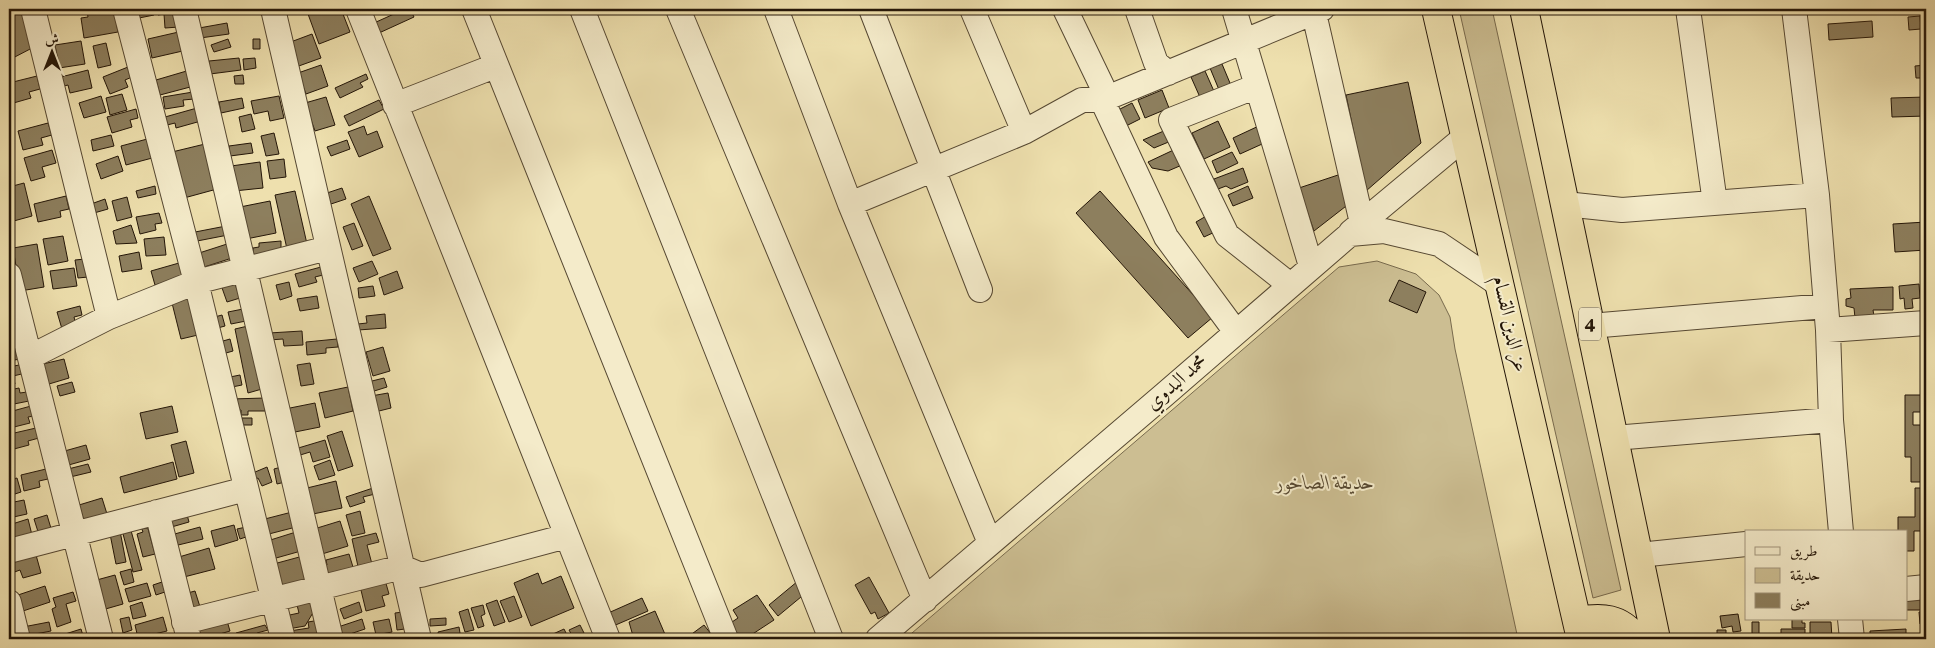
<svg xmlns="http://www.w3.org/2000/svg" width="1935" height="648" font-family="Vollkorn,Amiri,serif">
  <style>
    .green { fill: #ccbe92; stroke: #786a4d }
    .building { fill: #8d7f5e; stroke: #241608 }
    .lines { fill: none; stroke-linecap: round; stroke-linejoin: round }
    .minor-casing { stroke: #564832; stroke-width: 26 }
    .trunk-casing { stroke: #241608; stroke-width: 30 }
    .minor { stroke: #f4ebca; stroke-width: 24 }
    .trunk { stroke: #eee0ae; stroke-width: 28 }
    .labels { text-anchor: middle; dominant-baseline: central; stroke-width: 4; stroke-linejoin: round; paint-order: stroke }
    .shield { fill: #f4ebca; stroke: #625642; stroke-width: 1 }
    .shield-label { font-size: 19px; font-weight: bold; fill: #241608 }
    .street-label { font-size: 20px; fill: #241608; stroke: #f4ebca }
    .park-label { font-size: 20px; font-style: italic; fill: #564831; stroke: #f4ebca }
  </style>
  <rect width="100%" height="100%" fill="#eee0ae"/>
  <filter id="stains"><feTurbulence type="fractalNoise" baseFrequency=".004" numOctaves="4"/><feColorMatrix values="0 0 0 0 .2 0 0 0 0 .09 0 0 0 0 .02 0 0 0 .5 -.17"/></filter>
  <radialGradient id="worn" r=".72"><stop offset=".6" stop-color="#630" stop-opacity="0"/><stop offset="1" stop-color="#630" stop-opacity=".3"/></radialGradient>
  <!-- green -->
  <path class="green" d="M1459,9H1492L1621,590L1593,598Z
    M1377,261L1416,274L1439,295L1450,317L1455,349L1518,639H905L1339,267Z"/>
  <!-- building -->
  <path class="building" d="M9,9H23L34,47L9,60Z
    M99,9H114L118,32L84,38L81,18L88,17L87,11Z
    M137,9H153L154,15L139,18Z
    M157,9H178L179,27L165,28L164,14L158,15Z
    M321,9H341L350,32L319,44L308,14Z
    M405,9H410L414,17L379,33L374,23Z
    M1920,16L1921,29L1909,30L1908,17Z
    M1872,21L1873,37L1829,40L1828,24Z
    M227,23L229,34L200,38L199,28Z
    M183,31L187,50L152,58L148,39Z
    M312,34L321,58L296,67L288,43Z
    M228,39L231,47L214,52L211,45Z
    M253,39H260V49H253Z
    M81,41L85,64L59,68L55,45Z
    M106,43L111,65L98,68L93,46Z
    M239,58L241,70L210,74L209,61Z
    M255,58L256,68L244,70L243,59Z
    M1222,64L1235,95L1222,97L1210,68Z
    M321,65L328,86L306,94L298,73Z
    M1926,65V78H1916L1915,66Z
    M128,67L132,77L125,80L128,87L110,94L103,77Z
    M88,70L92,88L70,93L68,85L64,86L61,77Z
    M190,70L194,86L160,95L156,80Z
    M1205,71L1217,98L1203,104L1191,77Z
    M366,74L368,79L360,83L363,87L340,98L335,88Z
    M243,75L244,84H235L234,76Z
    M37,76L40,89L29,92L31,98L10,104L9,83Z
    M1408,82L1421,143L1366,191L1346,95Z
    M1162,90L1169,108L1145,118L1138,100Z
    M193,92L194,99L183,100L184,106L165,109L163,97Z
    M122,94L127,110L110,115L106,98Z
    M101,96L106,112L84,118L79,103Z
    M279,96L284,118L270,121L268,111L254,114L251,101Z
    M326,97L335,125L315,131L305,103Z
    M1926,97V116L1892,117L1891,98Z
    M242,98L244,108L221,113L219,102Z
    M379,100L384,109L349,126L344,116Z
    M1132,103L1140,119L1126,126L1118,110Z
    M197,108L201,121L176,128L175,123L167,125L165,117Z
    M136,109L138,118L130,120L132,127L112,133L107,117Z
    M251,114L255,129L242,132L239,117Z
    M1218,121L1230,147L1204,159L1192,133Z
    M48,123L52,135L41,138L43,145L23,150L18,131Z
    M1263,124L1271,140L1240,154L1233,138Z
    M364,126L367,135L377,131L383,147L359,157L348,132Z
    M1166,130L1171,141L1154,148L1143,140Z
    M274,133L279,154L266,156L261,136Z
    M111,135L114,146L93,151L91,140Z
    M151,138L156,157L126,165L121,146Z
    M347,140L350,149L331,156L327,147Z
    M251,143L253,153L230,156L229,146Z
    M205,144L217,189L184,198L172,152Z
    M1182,146L1189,162L1168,171L1152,168L1148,162Z
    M52,150L56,163L42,167L45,177L31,181L24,158Z
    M1232,152L1238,163L1217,173L1212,161Z
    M118,156L123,171L101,179L96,164Z
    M284,159L286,177L270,179L267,161Z
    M260,162L263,188L234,191L231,166Z
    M1243,168L1248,182L1231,189L1226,186L1218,189L1214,179Z
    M1341,174L1350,203L1314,231L1299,188Z
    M24,183L32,216L10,222L9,187Z
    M155,186L156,194L138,198L136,191Z
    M1248,186L1253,198L1233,206L1228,195Z
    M342,188L346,199L331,204L327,193Z
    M295,191L307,244L287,249L275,195Z
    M1100,191L1213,317L1188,338L1076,213Z
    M66,196L69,209L60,211L61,217L38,222L34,204Z
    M369,196L391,249L373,256L351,204Z
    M127,197L132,217L117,221L112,201Z
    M105,199L108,209L94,213L91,204Z
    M270,201L276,233L246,239L240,207Z
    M159,213L162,223L155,224L156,230L140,234L136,217Z
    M1208,215L1217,231L1204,237L1196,222Z
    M1926,222V250L1895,252L1893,224Z
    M354,223L363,246L352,250L343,227Z
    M131,225L137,243L116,244L113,231Z
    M226,226L228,235L192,242L190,233Z
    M63,236L68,261L48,265L43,239Z
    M164,237L166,255L146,256L144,239Z
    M281,241V253L253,255V248L259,247V243Z
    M37,244L44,287L20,291L13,248Z
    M227,244L232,258L198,269L193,255Z
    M139,252L142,269L122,272L119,256Z
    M85,259L88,277L78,278L75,260Z
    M372,261L378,274L359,282L353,268Z
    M179,263L184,281H169L155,285L151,271Z
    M321,267L323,275L315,277L317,282L299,287L295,274Z
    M74,268L77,286L53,289L50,271Z
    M397,271L403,288L384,295L379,278Z
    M1399,280L1426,292L1417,313L1389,301Z
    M234,281L240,298L227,302L221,285Z
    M289,282L292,296L280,300L276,285Z
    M1919,284L1920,298L1912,299L1913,308L1905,309L1904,298L1900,299L1899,286Z
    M373,286L375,296L359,298L358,288Z
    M1893,287V310H1873L1874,316L1855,318L1854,308L1846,306V299L1851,298L1850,289Z
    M317,296L319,308L300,311L297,299Z
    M189,298L198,335L181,339L172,303Z
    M80,306L82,315L74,317L76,325L62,329L57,312Z
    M243,309L246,321L231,324L228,312Z
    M385,314L386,328L358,330V324L367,323L366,316Z
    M222,315L225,326L214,329L211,318Z
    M248,326L262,389L248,393L235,329Z
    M302,331L303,345L284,346L283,339L269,340V333Z
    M230,339L233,351L219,355L216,343Z
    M337,339L338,347L326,348V353L307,355L306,342Z
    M17,345L20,359L9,361V346Z
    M383,347L390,371L373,376L366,352Z
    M64,359L69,378L49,384L43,364Z
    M310,363L314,384L301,386L297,365Z
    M24,364L26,373L13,376L15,384L9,385V367Z
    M240,375L242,385L227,388L225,378Z
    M384,378L387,387L371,392L368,382Z
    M72,382L75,392L60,396L57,386Z
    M348,387L353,411L325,418L319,393Z
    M19,388L20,393L27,392L29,401L9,405V390Z
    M388,393L391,408L375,412L371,396Z
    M1905,395H1926V412H1913V425H1926V438H1923V456H1926V466H1924V482H1911V457H1905Z
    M265,398V411H248V415H241V410H231V399Z
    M315,403L320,427L290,433L285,409Z
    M31,406L34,416L28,417L30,423L10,428L9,412Z
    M172,406L178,432L146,439L140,413Z
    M242,418H252V425H242Z
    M36,428L39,438L28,441L29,445L14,449L10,434Z
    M342,431L353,466L338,471L327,436Z
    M325,440L330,457L313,462L310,452L297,456L295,449Z
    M186,441L194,473L179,477L171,445Z
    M86,445L90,459L65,466L61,452Z
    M330,460L335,475L319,480L314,466Z
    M173,462L177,479L124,493L120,477Z
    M88,464L91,472L66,478L64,470Z
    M285,466L289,481L277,484L274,469Z
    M267,467L272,482L262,486L258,478L251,481L248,475Z
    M46,469L48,479L39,481L40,487L24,491L21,475Z
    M17,478L21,492L9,496V480Z
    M336,481L342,508L313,514L307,488Z
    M373,488L375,494L363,497L365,502L350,507L346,497Z
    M1915,488H1926V531H1914V551H1906V532H1898V517H1915Z
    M102,498L107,514L84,521L79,505Z
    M24,500L27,514L9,518V503Z
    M186,511L189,522L168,528L165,516Z
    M360,511L365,533L352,536L346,515Z
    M292,512L296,527L265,535L261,520Z
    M47,515L53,535L40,538L34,519Z
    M28,519L32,535L9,542V525Z
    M340,521L348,546L322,554L314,529Z
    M147,525L155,554L143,557L137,534L143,532L141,527Z
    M234,525L238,540L215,547L211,531Z
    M130,527L142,570L133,572L122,530Z
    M200,527L203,539L174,546L171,535Z
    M246,527L249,536L240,539L237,529Z
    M120,531L126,562L116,564L110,534Z
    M296,532L301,551L269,560L264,542Z
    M376,533L379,542L367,545L373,568L359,571L352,539Z
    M209,548L215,569L184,577L179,557Z
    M1921,552H1926V578H1922Z
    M349,554L353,567L326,575L323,566L327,565L326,560Z
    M36,555L41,573L23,578L20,570L9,574V563Z
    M303,556L310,578L277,588L270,565Z
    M131,569L134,582L124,585L120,572Z
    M538,573L542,584L561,576L574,608L531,626L514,583Z
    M115,575L123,604L102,610L93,581Z
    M869,577L889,613L878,619L875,612L871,614L855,585Z
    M385,580L389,594L382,596L385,606L366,611L360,586Z
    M798,581L807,592L778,616L769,605Z
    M162,582L165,592L156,595L153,585Z
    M147,583L151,596L129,602L125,589Z
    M45,586L50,602L20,612L15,596Z
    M195,591L201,610L191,613L184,594Z
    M73,592L76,601L66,604L71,622L57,627L52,609L56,607L53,598Z
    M757,595L774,620L745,639H734L726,626L738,618L733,610Z
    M514,596L522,617L509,622L500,601Z
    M1906,596L1926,597V610H1906Z
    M311,598L314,611L305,626L288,629L285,616L299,613L296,601Z
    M642,598L648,611L611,627L606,614Z
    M497,600L505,622L494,626L486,604Z
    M142,602L146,616L133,619L130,606Z
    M359,602L362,612L344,619L340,609Z
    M483,605L485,614L481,616L484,626L478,628L471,608Z
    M468,609L474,630L465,632L459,612Z
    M655,611L667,639H624L633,636L629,622Z
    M403,612L405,629L397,630L395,613Z
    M1919,612H1926V624H1920Z
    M225,614L230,631L213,636V639H210L209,637L194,639L190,625Z
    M1738,614L1741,631L1733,632L1732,626L1722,628L1720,616Z
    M129,617L132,630L123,633L120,619Z
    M163,617L167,631L138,638L135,625Z
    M446,618V625L430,626V619Z
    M362,619L365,629L338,638L335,628Z
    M389,619L392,632L376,635L373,622Z
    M1792,619H1802V623H1805V628H1792Z
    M320,620L323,639H285L283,632L309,628L308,622Z
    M49,622L51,631L25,636L23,627Z
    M1752,622H1759V638H1752Z
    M1810,622H1831L1832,639H1810Z
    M265,625L268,630L257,633L258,637L237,639L236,633Z
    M580,625L587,639H574L569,630Z
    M704,625L715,639H685Z
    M459,627L461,639H431L439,637L438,632Z
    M81,629L84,639H60L59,636Z
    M564,629L569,639H542Z
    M1781,629H1805V639H1778V637H1781Z
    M1906,629V634H1917V639H1870V631Z
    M1717,630H1726V636H1740V639H1711V636H1717Z"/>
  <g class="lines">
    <!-- minor casing -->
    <g class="minor-casing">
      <path id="minor" d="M33,9L109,317
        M125,9L196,282L283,639
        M184,9L331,639
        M273,9L419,639
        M358,9L608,639
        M474,9L726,639
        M582,9L831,639
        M678,9L925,600
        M776,9L850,204L990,543
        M871,9L980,290
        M972,9L1024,132
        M1065,9L1102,86V100L1166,237L1236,332
        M1137,9L1156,63L1168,73
        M1234,9L1311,266
        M1313,9L1362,223
        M1688,9L1715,203
        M1794,9L1817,195L1828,330L1831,420L1841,532
        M1257,86L1171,120L1227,235L1290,285
        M395,105L495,66
        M850,204L1024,132L1082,100H1102L1322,9
        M1565,204L1622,210L1817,195
        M1351,232L1465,137
        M9,275L101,639
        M1590,326L1826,306
        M1828,330L1926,323
        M30,357L109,317L196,282L328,248
        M1614,438L1831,420
        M157,512L189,639
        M9,551L246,489
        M1639,555L1746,544
        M1906,589L1926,587
        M9,602L18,639
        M1850,619L1852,639
        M184,622L402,567L421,575L567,536
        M878,639L1164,395L1350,234L1384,231L1439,244L1500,285"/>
    </g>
    <!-- trunk casing -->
    <g class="trunk-casing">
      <path id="trunk" d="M1436,9L1581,639
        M1524,9L1656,639
        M1577,621C1602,617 1620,617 1636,639"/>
    </g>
    <!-- minor -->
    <use href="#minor" class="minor"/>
    <!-- trunk -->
    <use href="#trunk" class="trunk"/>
  </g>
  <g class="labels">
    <!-- shield labels -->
    <rect class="shield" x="1579" y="307.5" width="22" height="33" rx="4"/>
    <g class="shield-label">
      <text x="1590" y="324">4</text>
    </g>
    <!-- street labels -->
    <g class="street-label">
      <text transform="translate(1509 324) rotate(77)">عز الدين القسام</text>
      <text transform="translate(1177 383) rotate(-41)">محمد البدوي</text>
    </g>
    <!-- park labels -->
    <g class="park-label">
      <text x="1325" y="484">حديقة الصاخور</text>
    </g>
  </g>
  <!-- margin -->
  <rect width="1935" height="648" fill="none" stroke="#eee0ae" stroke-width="30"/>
  <rect x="10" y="10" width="1915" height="628" fill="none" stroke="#241608" stroke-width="2.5"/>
  <rect x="15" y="15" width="1905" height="618" fill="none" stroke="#241608"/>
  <!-- legend -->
  <rect x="1745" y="530" width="162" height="90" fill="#f4ebca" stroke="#a1967c"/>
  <rect x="1755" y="547" width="25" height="8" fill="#f4ebca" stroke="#a1967c"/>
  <text x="1790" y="556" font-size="15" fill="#241608">طريق</text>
  <rect x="1755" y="568" width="25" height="15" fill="#ccbe92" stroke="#a1967c"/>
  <text x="1790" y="580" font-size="15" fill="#241608">حديقة</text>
  <rect x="1755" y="593" width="25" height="15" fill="#8d7f5e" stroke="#a1967c"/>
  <text x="1790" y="606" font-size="15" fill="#241608">مبنى</text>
  <!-- north arrow -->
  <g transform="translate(52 52)" stroke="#f4ebca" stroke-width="4" paint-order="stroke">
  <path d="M0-4L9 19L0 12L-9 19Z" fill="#241608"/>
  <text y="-8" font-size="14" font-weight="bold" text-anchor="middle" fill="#241608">ش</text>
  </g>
  <rect width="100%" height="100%" filter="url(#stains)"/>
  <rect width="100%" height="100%" fill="url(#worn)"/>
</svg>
